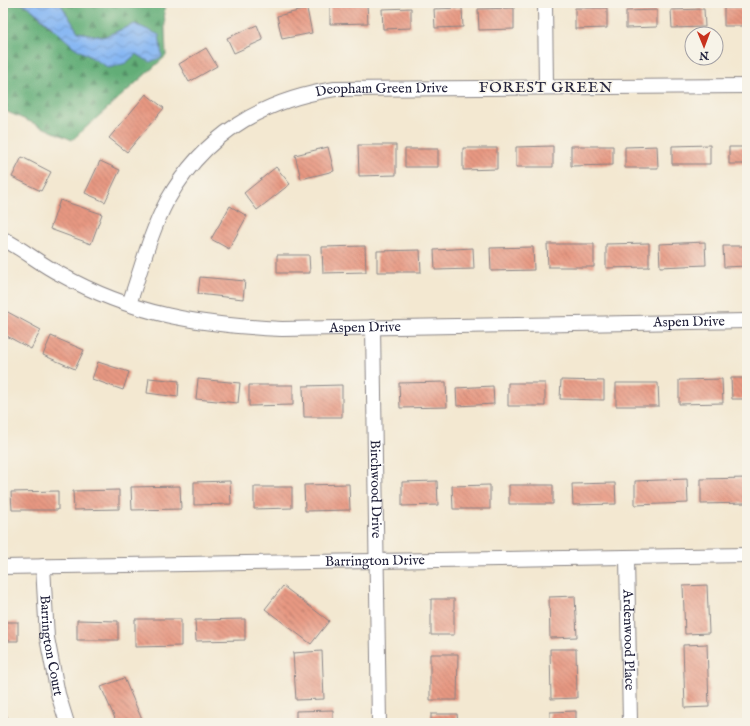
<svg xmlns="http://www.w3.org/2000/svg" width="750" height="726" font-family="'IM FELL English',serif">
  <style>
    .forest { fill: url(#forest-firs); stroke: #426859 }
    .water { fill: url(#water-waves); stroke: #546c97 }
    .building { fill: url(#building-back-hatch) }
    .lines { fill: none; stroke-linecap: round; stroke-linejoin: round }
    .minor-casing { stroke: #8a8586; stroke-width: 16 }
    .minor { stroke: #fff; stroke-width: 14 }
    .labels { text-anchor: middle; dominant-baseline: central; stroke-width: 3; stroke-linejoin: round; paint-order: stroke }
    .street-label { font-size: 14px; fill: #22223b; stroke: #f7f3e8 }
    .neighbourhood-label { font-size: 15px; letter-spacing: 1px; fill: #22223b; stroke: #f7f3e8 }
  </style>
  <defs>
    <pattern id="forest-firs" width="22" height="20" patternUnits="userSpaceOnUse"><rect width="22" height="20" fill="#62ad77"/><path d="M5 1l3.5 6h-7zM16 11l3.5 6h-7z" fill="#508c63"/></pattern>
    <pattern id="water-waves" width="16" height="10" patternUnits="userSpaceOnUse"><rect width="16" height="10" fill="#87b7f3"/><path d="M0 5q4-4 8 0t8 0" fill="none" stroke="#6e94c6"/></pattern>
    <pattern id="building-back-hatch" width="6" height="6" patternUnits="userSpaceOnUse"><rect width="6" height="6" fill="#e79882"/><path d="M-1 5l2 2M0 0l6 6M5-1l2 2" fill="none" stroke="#bb7c6c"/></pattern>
  </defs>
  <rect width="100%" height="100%" fill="#f7f3e8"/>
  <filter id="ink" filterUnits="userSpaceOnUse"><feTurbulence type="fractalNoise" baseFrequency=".025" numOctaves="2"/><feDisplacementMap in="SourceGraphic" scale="8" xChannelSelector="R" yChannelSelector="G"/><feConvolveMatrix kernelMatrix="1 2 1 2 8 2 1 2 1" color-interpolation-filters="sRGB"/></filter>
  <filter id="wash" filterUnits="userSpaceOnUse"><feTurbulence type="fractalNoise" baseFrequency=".012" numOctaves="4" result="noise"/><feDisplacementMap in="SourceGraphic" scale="16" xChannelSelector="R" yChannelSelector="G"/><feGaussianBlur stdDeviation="0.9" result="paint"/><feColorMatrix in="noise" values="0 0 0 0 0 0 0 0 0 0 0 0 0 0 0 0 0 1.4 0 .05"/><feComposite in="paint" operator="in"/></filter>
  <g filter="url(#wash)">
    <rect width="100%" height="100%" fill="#f3e8d1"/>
    <!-- forest -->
    <path class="forest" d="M3,3H19L28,6L50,27L126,63L136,54L135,24L103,37L78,32L60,3H164L166,56L72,140L3,110Z"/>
    <!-- water -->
    <path class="water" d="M19,3H60L78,32L103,37L135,24L159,35L162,57L150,62L136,54L126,63L109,68L74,47L28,6Z"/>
    <g id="blocks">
      <!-- building -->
      <path class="building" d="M330,4H367L368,23L330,24Z
        M411,8V28L383,29L382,9Z
        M462,8L463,27L435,28L434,9Z
        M514,8V29L479,30L478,9Z
        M575,8H607V28L575,29Z
        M724,8H747V26H724Z
        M307,9L312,33L282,39L277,16Z
        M704,9L705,27L672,28L671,10Z
        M657,10V27L626,28V11Z
        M257,25L263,40L234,53L227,38Z
        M206,48L217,66L189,82L179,64Z
        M146,94L164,108L127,152L109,138Z
        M358,145H396V175L359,176Z
        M710,145V164H672V146Z
        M553,146V167H516V147Z
        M571,146H613V165L571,166Z
        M657,146L658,168H625V147Z
        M328,147L334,171L301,179L295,155Z
        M729,147H747V164H729Z
        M463,148H497V169L463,170Z
        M405,149H438V167H405Z
        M22,157L51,172L41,191L12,177Z
        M100,161L120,170L105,202L85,193Z
        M276,167L290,184L257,210L244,193Z
        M60,200L102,214L91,244L50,229Z
        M230,206L247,216L229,249L211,239Z
        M705,242L706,265L660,267L659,244Z
        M649,243V267L606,268V244Z
        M547,244H594V267H548Z
        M365,246L366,272L323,273L322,247Z
        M723,246H747V266L724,267Z
        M533,247L534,270L491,271L490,248Z
        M473,248L474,269L435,270L434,250Z
        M420,250L421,272H377V251Z
        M277,255H309L310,273H277Z
        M200,277L245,281L243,299L198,294Z
        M4,310L41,330L31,349L3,334Z
        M51,336L84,350L75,369L43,355Z
        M98,362L129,372L123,390L92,379Z
        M149,378L179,381L178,397L147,393Z
        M731,378H747V399H732Z
        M198,379L240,383L238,403L196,399Z
        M722,379L723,403L679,404V380Z
        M561,380L604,381V400L560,399Z
        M446,382L447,407L400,408L399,383Z
        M508,383H545V406H508Z
        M616,383H658L659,406H616Z
        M249,385H293V405L249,406Z
        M342,385V417H304L303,386Z
        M493,386L494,404L457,406L456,388Z
        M747,478V503L701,504V479Z
        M687,479L688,503L635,505V481Z
        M230,481L231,504L194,505V482Z
        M437,481L438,505L402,506V482Z
        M615,483L616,504L573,505L572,484Z
        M349,484L350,510L305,511L304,485Z
        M490,485V509H453L452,486Z
        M509,485H553V504H509Z
        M180,486L181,509L132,510L131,487Z
        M254,487H292V508L254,509Z
        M119,490V509L74,510L73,491Z
        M58,491V510H12L11,492Z
        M707,585L709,633L685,634L683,586Z
        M283,586L329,621L311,644L265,609Z
        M575,596L577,637L550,638L549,597Z
        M431,599H454V635H431Z
        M135,619H181V646L135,647Z
        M245,619V640L196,641L195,620Z
        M77,620L118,621V640H77Z
        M3,622H18V641H3Z
        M707,644L709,707L685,708L683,645Z
        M550,649H576L577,698L551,699Z
        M322,651L324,699L296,700L293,653Z
        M430,654H458L457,700H430Z
        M124,678L143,722L141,723H117L101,687Z
        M3,704L9,723H3Z
        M333,710V723H296V711Z
        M576,711V723H550V712Z
        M431,714H457L458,723H431Z"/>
    </g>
  </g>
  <g filter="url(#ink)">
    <use href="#blocks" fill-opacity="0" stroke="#8a8586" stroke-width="1"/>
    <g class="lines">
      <!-- minor casing -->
      <g class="minor-casing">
        <g id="minor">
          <path d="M545,3L546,87"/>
          <path id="s1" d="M3,239C23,249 40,264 60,274C133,315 200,325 282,329L747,321"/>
          <path id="s2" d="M129,304C141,270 150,233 167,201C203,136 262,100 335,89L747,86"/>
          <path id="s3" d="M373,327L379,723"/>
          <path id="s4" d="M627,557L630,723"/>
          <path id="s5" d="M43,566L47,638L58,694L67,723"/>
          <path id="s6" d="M3,567L747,555"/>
        </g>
      </g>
      <!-- minor -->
      <use href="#minor" class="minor"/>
    </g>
  </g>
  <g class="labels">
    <!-- street labels -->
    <g class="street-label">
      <text stroke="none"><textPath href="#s2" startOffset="366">Deopham Green Drive</textPath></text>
      <text stroke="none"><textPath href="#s1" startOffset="705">Aspen Drive</textPath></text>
      <text stroke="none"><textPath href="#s1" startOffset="381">Aspen Drive</textPath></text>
      <text stroke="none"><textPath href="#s3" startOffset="162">Birchwood Drive</textPath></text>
      <text stroke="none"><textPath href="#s6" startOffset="372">Barrington Drive</textPath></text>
      <text stroke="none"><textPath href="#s4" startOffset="83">Ardenwood Place</textPath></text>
      <text stroke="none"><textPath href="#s5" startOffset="80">Barrington Court</textPath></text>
    </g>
    <!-- neighbourhood labels -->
    <g class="neighbourhood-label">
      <text x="546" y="87">FOREST GREEN</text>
    </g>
  </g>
  <!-- margin -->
  <rect width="750" height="726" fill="none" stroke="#f7f3e8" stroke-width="16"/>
  <!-- north arrow -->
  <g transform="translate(704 46) rotate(179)"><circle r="19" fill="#f7f3e8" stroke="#a29fa3"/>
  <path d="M0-3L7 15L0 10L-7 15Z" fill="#c8321e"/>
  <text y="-6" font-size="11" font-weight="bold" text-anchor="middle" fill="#22223b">N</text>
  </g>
</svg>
